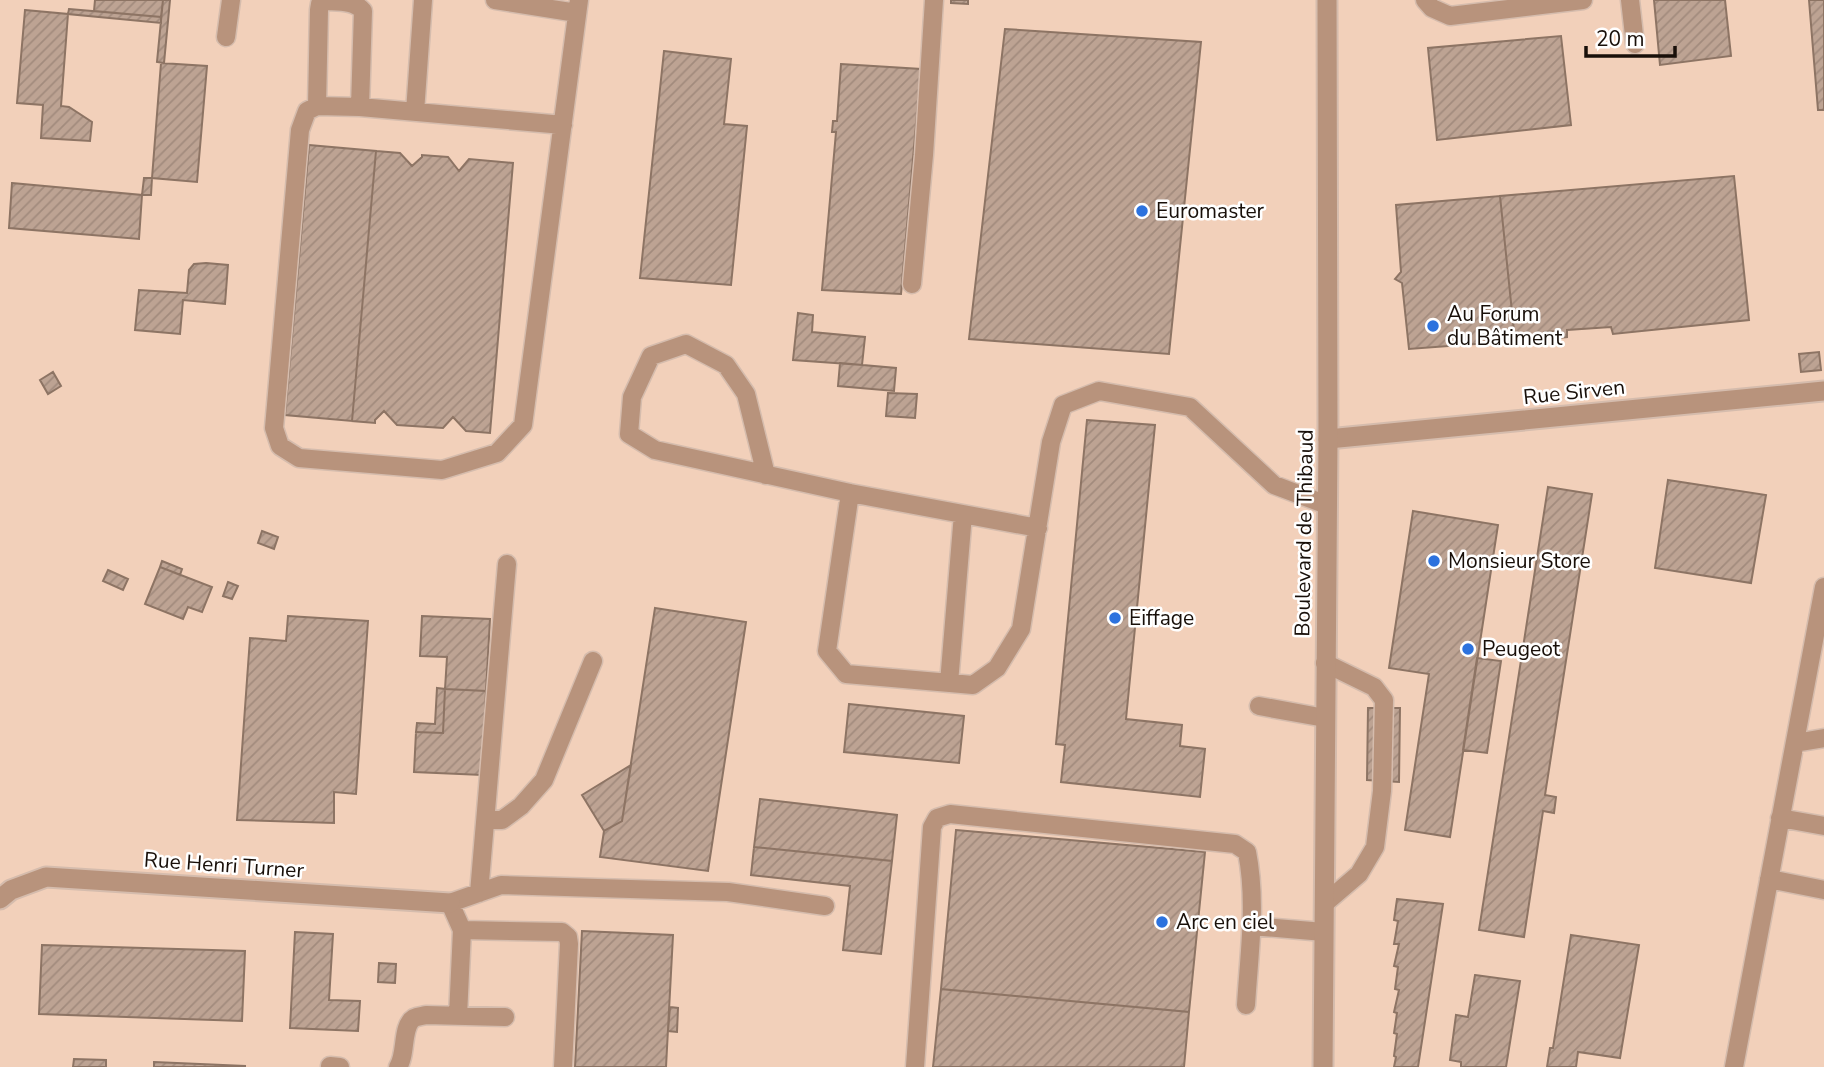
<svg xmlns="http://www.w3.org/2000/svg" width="1824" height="1067" font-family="'Nunito Sans',sans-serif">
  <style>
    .built { fill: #f2d0ba }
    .building { fill: url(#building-hatch); stroke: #8d7464; stroke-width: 2 }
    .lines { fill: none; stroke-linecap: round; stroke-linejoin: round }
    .service-casing { stroke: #d5bcad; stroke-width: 21 }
    .minor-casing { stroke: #d5bcad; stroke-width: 23 }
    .tertiary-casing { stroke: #d5bcad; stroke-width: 23 }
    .service { stroke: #b8937c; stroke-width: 18 }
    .minor { stroke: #b8937c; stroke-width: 19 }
    .tertiary { stroke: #b8937c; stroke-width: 19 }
    .poi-dot { fill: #2c72de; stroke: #fff; stroke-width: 2.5 }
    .labels { text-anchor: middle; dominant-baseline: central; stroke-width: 5; stroke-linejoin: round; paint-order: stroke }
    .poi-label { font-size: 21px; fill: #180f09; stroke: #fff; text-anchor: start }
    .street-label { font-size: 21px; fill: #180f09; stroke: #fff }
  </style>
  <defs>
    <pattern id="building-hatch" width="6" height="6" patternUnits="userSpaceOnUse" patternTransform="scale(1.75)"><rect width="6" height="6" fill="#bda393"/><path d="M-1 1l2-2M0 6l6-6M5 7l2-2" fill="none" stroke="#a28b7d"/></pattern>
  </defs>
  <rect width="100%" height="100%" fill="#f9ddcc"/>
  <!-- built -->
  <path class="built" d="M0,0H1824V1067H0Z"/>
  <!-- building -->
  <path class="building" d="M95,0H163L161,17L94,11Z
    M163,0H170L164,63L157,62Z
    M951,0H968V4L951,3Z
    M1654,0H1725L1731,56L1660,65Z
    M1809,0H1824V110H1818Z
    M69,9L161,17V23L68,14Z
    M25,10L68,14L61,106L69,107L92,122L90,141L41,138L43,105L17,103Z
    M1005,29L1201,42L1169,354L969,339Z
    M1561,36L1571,125L1437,140L1428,48Z
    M664,51L731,59L724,124L747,126L731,285L640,278Z
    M161,63L207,66L197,182L152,178Z
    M841,64L921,69L901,294L822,290L836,132H832L833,121H837Z
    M309,145L376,151L352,421L285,415Z
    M376,151L400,153L412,166L422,157V155L448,157L459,171L469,159L513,163L490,433L466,431L453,417L443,428L397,425L384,411L375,420V423L352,421Z
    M1734,176L1749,320L1613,334L1611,327L1567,330V337L1559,338L1558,331L1544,332L1545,339L1515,341L1500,196Z
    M144,178H152L151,195H142Z
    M12,183L142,195L139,239L9,228Z
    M1500,196L1515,341L1409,349L1402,283L1395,279L1401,272L1396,205Z
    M206,263L228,265L225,304L183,300L180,334L135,330L139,290L187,293L189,270L194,264Z
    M798,313L813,315L812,332L865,337L862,365L793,360Z
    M1819,352L1821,370L1801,372L1799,354Z
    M840,363L896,368L894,391L838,386Z
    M53,372L61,386L48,394L40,380Z
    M888,393L917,394L915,418L886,416Z
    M1087,420L1155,425L1126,719L1182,725L1180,746L1205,749L1200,797L1061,782L1065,745L1056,744Z
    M1668,480L1766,495L1751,583L1655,568Z
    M1548,487L1592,494L1545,795L1556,797L1554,813L1543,811L1524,937L1479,930Z
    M1413,511L1498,525L1450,837L1405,830L1429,674L1389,668Z
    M262,531L278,537L274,549L258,543Z
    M162,561L182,569L180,575L160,567Z
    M160,567L212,587L202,612L188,607L183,619L145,604Z
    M108,570L128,579L123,590L103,581Z
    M228,582L238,586L232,599L223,596Z
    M655,608L746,622L708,871L600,857L604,831L622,821Z
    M288,616L368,621L356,794L334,792V823L237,820L250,638L286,641Z
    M422,616L490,619L486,691L445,689L447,657L420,656Z
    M1477,658L1501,661L1487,753L1463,750Z
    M437,688L445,689L443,733L416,732L417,723L435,724Z
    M445,689L486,691L482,775L414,772L416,732L443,733Z
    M849,704L964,716L959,763L844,752Z
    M1368,708H1400L1399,782L1367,780Z
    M631,765L622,821L604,831L582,795Z
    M760,799L897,815L892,861L754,847Z
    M956,830L1205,852L1189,1012L941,989Z
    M754,847L892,861L881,954L843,950L850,886L751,875Z
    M1397,899L1443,904L1418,1067H1394L1396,1057L1394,1056L1397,1034L1394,1033L1397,1013L1394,1012L1399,990L1395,989L1398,967L1394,966L1399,944H1394L1398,921L1394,920Z
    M582,931L673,935L666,1067H575Z
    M295,932L333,934L329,1000L360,1001L358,1031L290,1028Z
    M1571,935L1639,945L1620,1058L1578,1052L1576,1067H1547L1550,1048H1553Z
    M42,945L245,951L242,1021L39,1014Z
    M379,963L396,964L395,983L378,982Z
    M1475,975L1520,981L1506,1067H1461V1062L1450,1060L1456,1015L1468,1017Z
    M941,989L1189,1012L1184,1067H933Z
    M670,1007L678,1008L677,1032L668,1031Z
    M74,1059L106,1060V1067H73Z
    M154,1062L245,1066V1067H154Z"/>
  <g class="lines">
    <!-- service casing -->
    <g class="service-casing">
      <path id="service" d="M495,0L577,13
        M1425,0L1432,8L1450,16L1583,0
        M1630,0L1635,44
        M226,37L231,0
        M317,106L319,10L320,4L324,1C338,2 354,0 363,11L360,107
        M415,112L423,0
        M563,125L360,107L317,106L307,111L300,130L274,428L280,446L299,458L442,470L497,453L523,425L579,0
        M912,284L924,155L934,0
        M766,475L746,394L726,365L686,344L651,356L632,397L629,434L655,450L850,493L1038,528
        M850,493L827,651L846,674L973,685L997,668L1021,629L1051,442L1063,405L1099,391L1190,407L1274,485L1327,505
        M949,683L963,514
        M1259,706L1325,718
        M1795,743L1824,738
        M1780,818L1824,826
        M486,819L502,820L521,806L544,780L593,661
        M1769,879L1824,890
        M479,893L507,564
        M1324,904L1359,874L1375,847L1382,791L1384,700L1374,687L1325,663
        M1251,926L1324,932
        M462,930L562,932L568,937L569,944L563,1067
        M458,1016L462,930L450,903L501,885L728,892L825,906
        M330,1066L340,1067
        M398,1067C407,1054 401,1026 414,1018C418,1016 422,1016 426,1015L505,1017
        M915,1067L932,827L937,818L950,814L1235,844L1247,852C1257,902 1249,955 1246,1005
        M1734,1067L1824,587"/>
    </g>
    <!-- minor casing -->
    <g class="minor-casing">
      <path id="minor" d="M1328,439L1824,391
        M0,899L11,890L46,877L450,903"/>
    </g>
    <!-- tertiary casing -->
    <g class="tertiary-casing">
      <path id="tertiary" d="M1323,1067L1328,439L1327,0"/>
    </g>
    <!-- service -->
    <use href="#service" class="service"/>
    <!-- minor -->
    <use href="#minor" class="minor"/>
    <!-- tertiary -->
    <use href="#tertiary" class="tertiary"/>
  </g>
  <!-- markers -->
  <g class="poi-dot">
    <circle cx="1142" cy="211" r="7"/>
    <circle cx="1433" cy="326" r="7"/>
    <circle cx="1434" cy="561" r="7"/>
    <circle cx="1115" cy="618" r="7"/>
    <circle cx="1468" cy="649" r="7"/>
    <circle cx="1162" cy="922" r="7"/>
  </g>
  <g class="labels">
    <!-- poi labels -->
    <g class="poi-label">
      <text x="1156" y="211">Euromaster</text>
      <text x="1447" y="314">Au Forum<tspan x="1447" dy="24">du Bâtiment</tspan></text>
      <text x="1448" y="561">Monsieur Store</text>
      <text x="1129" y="618">Eiffage</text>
      <text x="1482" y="649">Peugeot</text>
      <text x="1176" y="922">Arc en ciel</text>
    </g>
    <!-- street labels -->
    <g class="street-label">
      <text transform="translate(1574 392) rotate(-6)">Rue Sirven</text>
      <text transform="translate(1304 533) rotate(-89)">Boulevard de Thibaud</text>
      <text transform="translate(224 865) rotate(4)">Rue Henri Turner</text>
    </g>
  </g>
  <!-- scale -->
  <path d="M1586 46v10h89v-10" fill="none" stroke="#180f09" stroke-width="3.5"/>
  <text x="1596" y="46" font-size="21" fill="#180f09" stroke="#ffffff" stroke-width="5" paint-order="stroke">20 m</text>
</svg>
